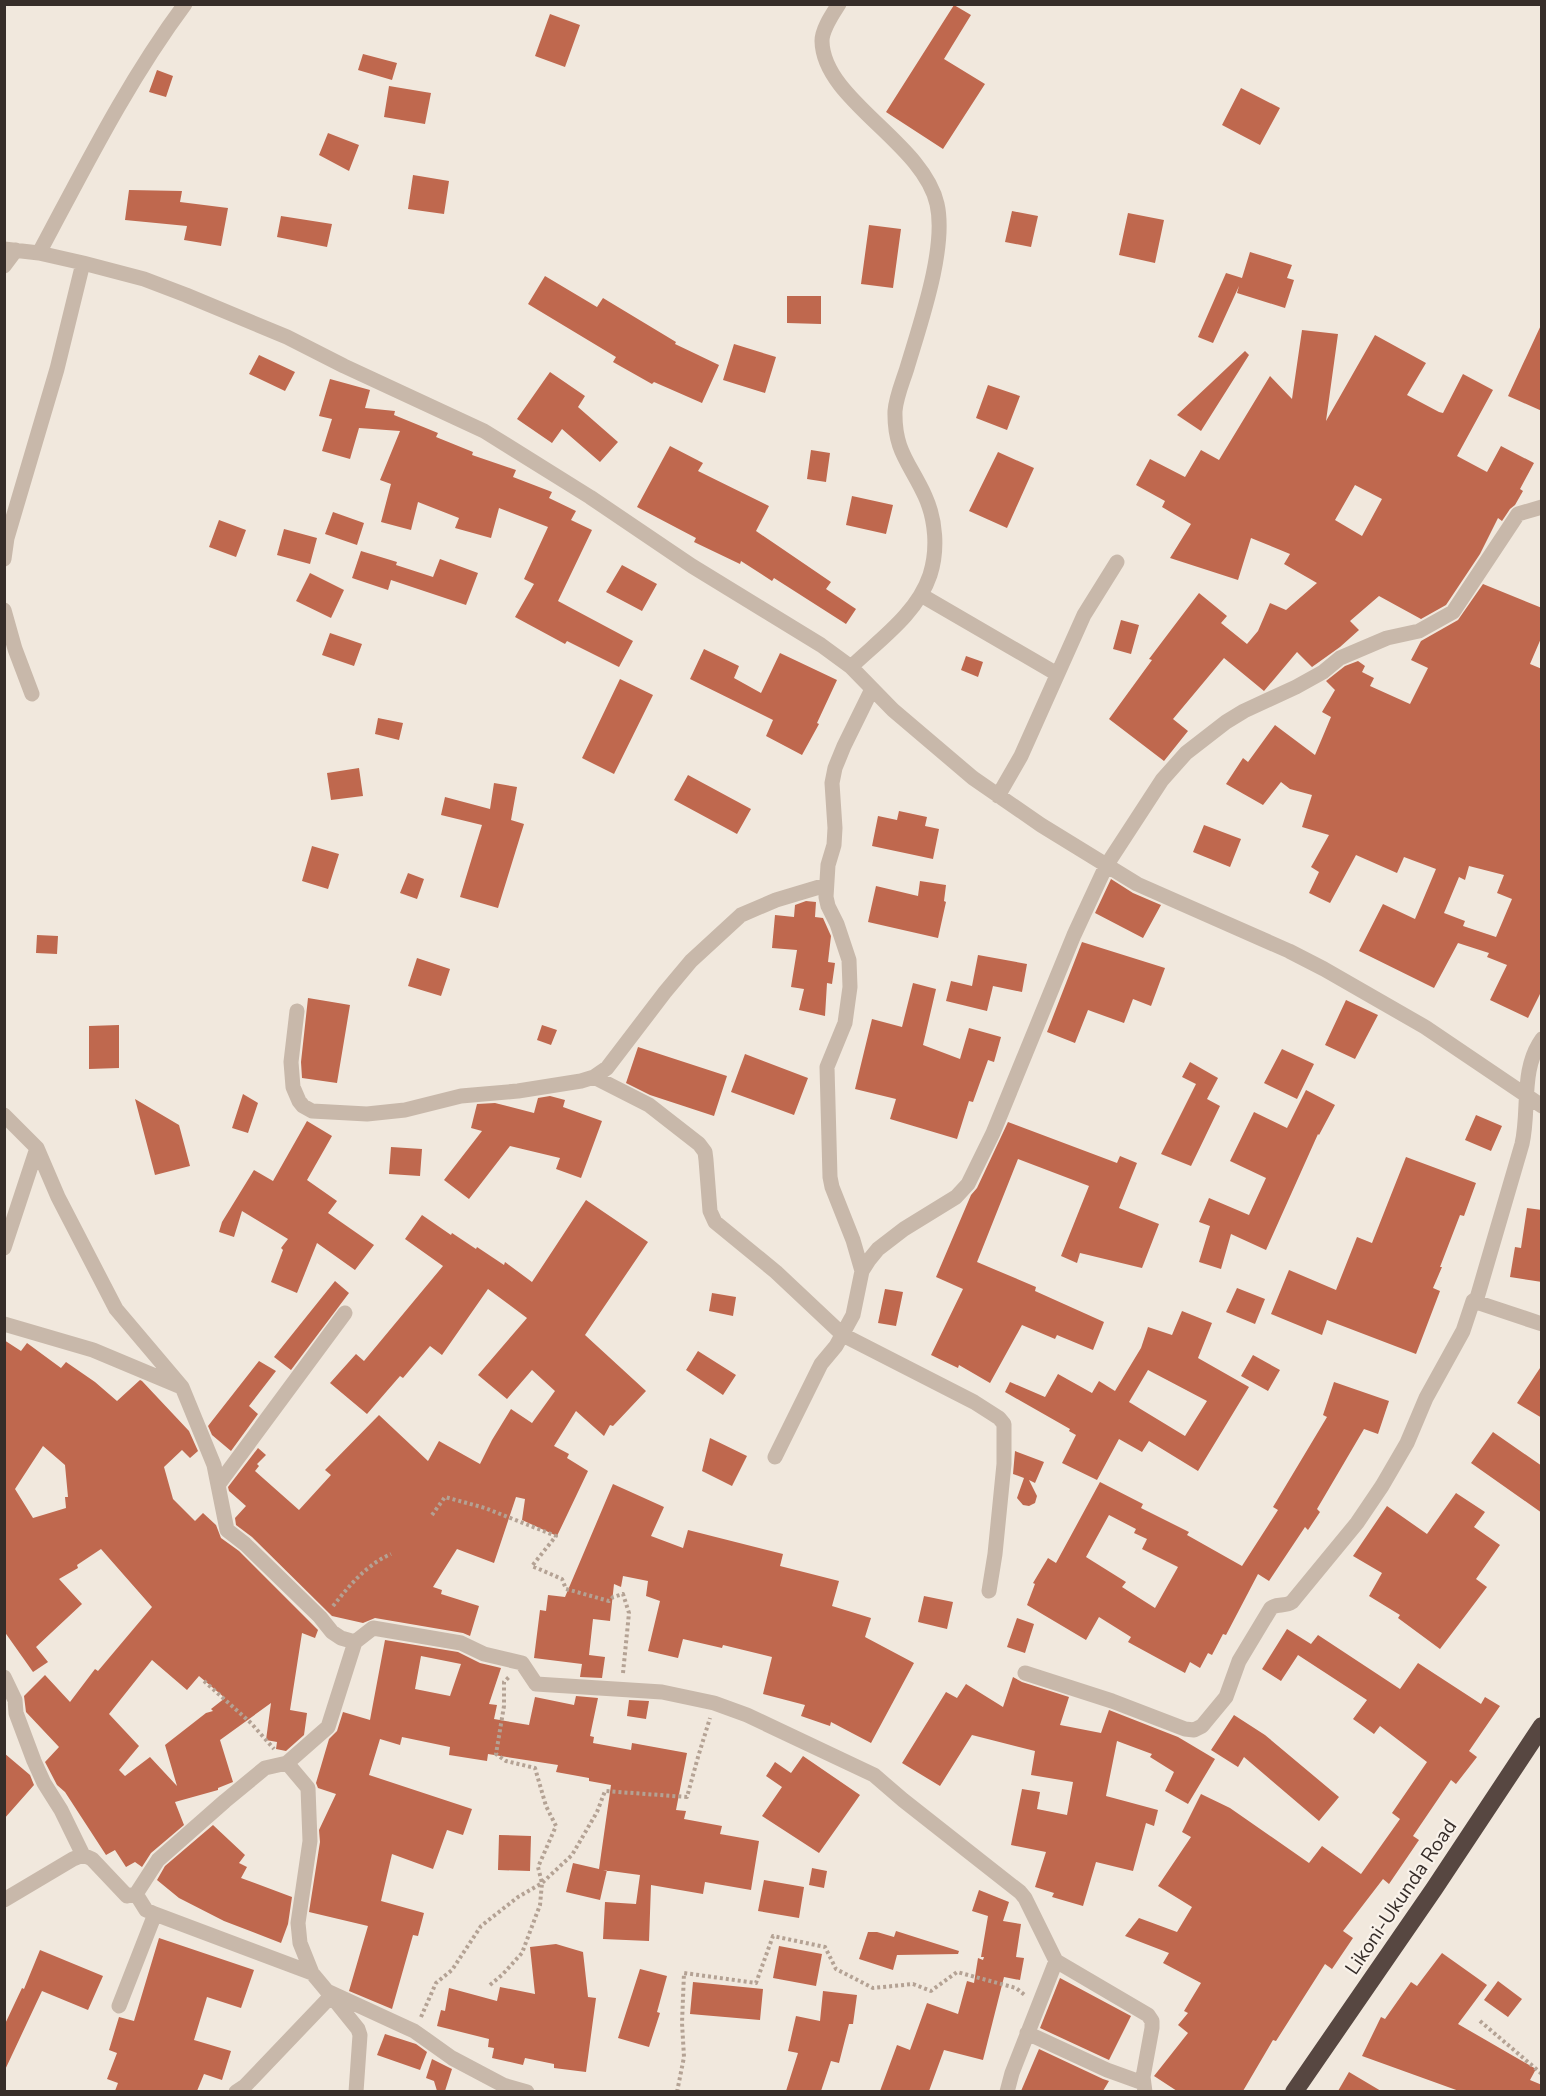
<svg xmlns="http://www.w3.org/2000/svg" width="1546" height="2096" font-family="'Nunito Sans',sans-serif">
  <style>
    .building { fill: #bf684e; fill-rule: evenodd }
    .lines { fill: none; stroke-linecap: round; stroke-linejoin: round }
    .path { stroke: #b4a294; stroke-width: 4; stroke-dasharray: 3 3; stroke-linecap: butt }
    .minor { stroke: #c8b8aa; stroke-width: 15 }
    .highway { stroke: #574741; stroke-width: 18 }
    .labels { text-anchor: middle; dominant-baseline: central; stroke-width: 4.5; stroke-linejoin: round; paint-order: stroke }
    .street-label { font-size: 20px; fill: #362d29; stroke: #f9f2ea }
  </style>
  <rect width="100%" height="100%" fill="#f1e8dd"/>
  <!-- building -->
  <path class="building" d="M954,5L971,15L944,59L985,84L943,149L886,112Z
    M550,14L580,25L565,67L535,56Z
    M363,54L397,63L392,80L358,70Z
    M157,70L173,76L166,97L149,92Z
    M389,86L431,93L425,124L384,117Z
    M1241,88L1280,108L1260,145L1222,125Z
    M328,133L359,145L349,171L319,155Z
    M413,175L449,181L444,214L408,209Z
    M129,190L182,191L180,202L228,208L221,246L184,240L187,226L125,220Z
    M1012,211L1038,216L1031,247L1005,242Z
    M1128,213L1164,220L1155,263L1119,255Z
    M281,216L332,224L327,247L277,237Z
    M869,225L901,229L893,288L861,284Z
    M1250,252L1292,265L1287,278L1294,280L1285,308L1237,293L1239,286L1213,343L1198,337L1226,273L1242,278Z
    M545,276L597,307L603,298L676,342L675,344L719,365L702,403L654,382L652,384L613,362L616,357L528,304Z
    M787,296H821V324L787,323Z
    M1542,323V411L1508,396Z
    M1302,330L1338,334L1326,421L1375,335L1426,363L1407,395L1439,412L1443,413L1463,374L1493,390L1457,456L1487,472L1501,446L1534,463L1520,489L1523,491L1515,505L1510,509L1502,521L1498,518L1480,554L1446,605L1421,619L1379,596L1350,621L1359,630L1340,647L1312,667L1297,652L1264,691L1224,658L1173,719L1188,731L1164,761L1109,719L1152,660L1149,659L1199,593L1227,616L1221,623L1247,644L1258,631L1270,603L1286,610L1317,583L1284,564L1290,554L1251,538L1238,580L1170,558L1191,524L1162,507L1165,501L1136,485L1150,459L1185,477L1201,450L1219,460L1270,376L1292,399ZM1355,485L1382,499L1362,536L1335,520Z
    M734,344L776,357L765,393L723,380Z
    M1245,351L1249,355L1201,431L1177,415Z
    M259,355L295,372L285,391L249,374Z
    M550,372L585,396L578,407L618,442L600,462L562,429L552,443L517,419Z
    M330,379L370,390L365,408L395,411L394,415L438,433L436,437L473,452L472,455L516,470L513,477L552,492L549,498L576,511L571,520L592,530L558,601L633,641L619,667L567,641L565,644L515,617L534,584L524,579L548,527L499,508L491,538L455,528L459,518L418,502L411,530L381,522L391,484L380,480L400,431L359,428L350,459L322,451L332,419L319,416Z
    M988,385L1020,396L1007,430L976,418Z
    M670,446L703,463L698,471L769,506L756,531L831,582L826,589L856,609L846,624L774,578L772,581L741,561L740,564L694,542L696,538L637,507Z
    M811,450L830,453L826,482L807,479Z
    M998,452L1034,468L1007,528L969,511Z
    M852,496L893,505L886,534L846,525Z
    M333,512L364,523L357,545L325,534Z
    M219,520L246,530L236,557L209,547Z
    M284,529L317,538L310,564L277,555Z
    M361,551L397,562L396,565L433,577L440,559L478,573L466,605L391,580L388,590L352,578Z
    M622,565L657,584L642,611L606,592Z
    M310,573L344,590L331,618L296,601Z
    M1483,584L1542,608V636L1530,664L1542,669V990L1528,1018L1490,1000L1507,965L1487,957L1489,953L1458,943L1434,988L1359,951L1383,904L1415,919L1436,869L1404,857L1397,873L1356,855L1330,903L1309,893L1319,872L1311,867L1329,835L1302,827L1312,795L1290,789L1281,782L1263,805L1226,784L1243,758L1248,762L1275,725L1315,755L1331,717L1322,712L1335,690L1326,681L1345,666L1358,661L1365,666L1362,672L1374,678L1370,686L1410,704L1428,668L1411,660L1421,641L1458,620ZM1469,866L1504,875L1497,893L1512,899L1496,937L1463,926L1465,921L1444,913L1459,877L1465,880Z
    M1121,620L1139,625L1131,654L1113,649Z
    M330,633L362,644L354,666L322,655Z
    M704,649L739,666L734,678L761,693L780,653L837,680L817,723L819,724L802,755L766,736L773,720L690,679Z
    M966,656L983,662L978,677L961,670Z
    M620,679L653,695L614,774L582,758Z
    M378,718L403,723L399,740L375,734Z
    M359,768L363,796L331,800L327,773Z
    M688,775L751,809L737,834L674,800Z
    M494,783L517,787L511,820L524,824L498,908L460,897L482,825L441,815L445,797L490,809Z
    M899,811L927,817L925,826L939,829L933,859L872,846L878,816L897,820Z
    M1204,825L1241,839L1230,867L1193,852Z
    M312,846L339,854L328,889L302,881Z
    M408,873L424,879L417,899L400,893Z
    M1111,879L1133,893L1161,905L1143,938L1095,913Z
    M920,881L946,885L944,901L946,902L938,938L868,922L876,886L918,896Z
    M806,901L816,902L815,917L823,918L831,936L828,962L835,963L832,984L827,983L825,1016L799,1010L804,989L791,987L797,950L772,948L775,915L794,917L795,905Z
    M37,935L58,936L57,954L36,953Z
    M1082,942L1165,968L1151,1006L1133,999L1124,1023L1088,1010L1075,1043L1047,1032Z
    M978,955L1027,964L1022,992L993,986L987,1011L946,1001L951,981L972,986Z
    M417,958L450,969L441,996L408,986Z
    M913,983L936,989L923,1045L960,1059L969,1028L1001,1037L994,1062L988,1060L973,1102L969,1101L957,1139L890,1119L896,1099L855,1089L872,1019L902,1027Z
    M308,998L350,1005L337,1083L302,1078L301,1062Z
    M1346,1000L1378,1015L1355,1059L1325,1045Z
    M119,1025V1068L89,1069V1026Z
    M542,1025L557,1030L551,1045L537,1040Z
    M638,1047L727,1076L714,1116L650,1095L626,1083Z
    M1282,1049L1314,1064L1297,1099L1264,1083Z
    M745,1054L808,1078L794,1115L731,1092Z
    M1190,1062L1218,1078L1207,1099L1220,1106L1191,1166L1161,1154L1196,1084L1182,1077Z
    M1306,1090L1335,1105L1319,1135L1318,1134L1266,1250L1231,1234L1221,1269L1199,1262L1210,1226L1199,1222L1209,1198L1249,1215L1266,1178L1230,1161L1254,1112L1287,1128Z
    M243,1094L258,1103L248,1133L232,1128Z
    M550,1096L565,1100L563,1107L602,1121L581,1178L556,1169L560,1158L510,1146L469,1199L444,1180L482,1131L471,1128L477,1104L495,1103L534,1113L538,1098Z
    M135,1099L179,1125L190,1166L155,1175Z
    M1476,1115L1502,1126L1491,1151L1465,1140Z
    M307,1121L332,1136L307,1180L337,1201L328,1213L374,1245L355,1270L317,1243L297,1293L271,1282L283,1250L281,1248L288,1239L242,1211L234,1237L219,1232L222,1222L254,1170L273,1181Z
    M1008,1122L1117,1163L1120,1156L1137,1163L1119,1208L1159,1224L1142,1268L1080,1253L1077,1263L1061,1256L1089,1186L1018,1159L977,1262L1036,1287L1035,1291L1104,1322L1093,1350L1057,1335L1055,1339L1022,1325L990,1383L959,1365L958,1368L931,1355L963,1289L936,1277L971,1195L977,1188Z
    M391,1147L422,1149L420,1176L389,1174Z
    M1406,1157L1476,1183L1464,1216L1460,1215L1440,1267H1442L1433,1288L1440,1291L1416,1354L1327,1320L1322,1335L1271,1314L1289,1270L1336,1290L1357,1237L1372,1243Z
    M586,1200L648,1242L585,1335L646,1391L613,1426L610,1425L604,1436L576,1411L554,1446L569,1454L567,1458L588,1471L557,1536L522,1520L525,1499L516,1497L494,1563L457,1549L433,1587L442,1590L441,1594L479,1606L470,1636L463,1633L375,1618L363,1623L332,1616L252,1537L236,1525L235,1518L246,1506L229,1491L228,1487L258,1448L266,1455L257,1464L259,1466L255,1471L299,1510L331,1475L325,1470L379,1415L428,1461L439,1441L480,1464L492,1440L511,1409L532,1423L555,1391L532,1370L507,1399L478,1375L527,1318L488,1289L442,1355L430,1346L403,1378L400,1376L367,1414L330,1383L356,1354L364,1361L443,1266L405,1239L422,1215L451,1235L452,1233L476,1249L477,1247L504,1265L505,1262L532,1282Z
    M1527,1208L1542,1210V1282L1510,1277L1515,1247L1521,1248Z
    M335,1281L349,1293L291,1370L274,1357Z
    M1237,1288L1265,1299L1255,1324L1226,1312Z
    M885,1289L903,1292L896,1326L878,1323Z
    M712,1293L736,1297L733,1316L709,1311Z
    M1182,1311L1212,1323L1198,1358L1249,1387L1198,1471L1149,1441L1142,1452L1119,1439L1097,1480L1062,1463L1076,1435L1069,1431L1070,1429L1005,1392L1010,1382L1045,1397L1058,1374L1092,1393L1099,1381L1115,1391L1141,1348L1148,1327L1172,1335ZM1148,1370L1207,1401L1185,1436L1129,1402Z
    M4,1340L21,1351L27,1343L61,1368L66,1362L95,1382L117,1401L140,1380L142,1381L189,1431L198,1451L190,1458L182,1450L164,1467L173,1499L195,1521L203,1513L216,1525L221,1538L239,1551L318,1630L315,1638L302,1633L290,1710L307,1713L304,1735L286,1751L276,1749L277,1742L266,1740L271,1703L220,1740L233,1782L218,1788V1790L175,1802L184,1825L151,1853L142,1867L135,1862L126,1867L115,1850L106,1855L65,1792L57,1785L45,1762L59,1747L26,1712L24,1696L45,1675L70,1702L95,1669L98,1671L152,1607L101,1549L77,1565L78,1568L59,1579L82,1604L36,1647L48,1662L33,1672L4,1631ZM43,1446L65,1465L68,1497H65L66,1508L33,1518L15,1489ZM152,1660L187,1690L199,1676L225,1698L211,1709L213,1711L206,1713L165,1745L177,1786L150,1757L125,1776L119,1770L139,1746L109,1714Z
    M698,1351L736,1375L723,1395L686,1370Z
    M1253,1355L1280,1370L1268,1391L1241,1376Z
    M259,1361L276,1371L249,1406L258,1414L231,1451L212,1435L208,1426Z
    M1542,1365V1418L1517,1403Z
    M1334,1382L1389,1401L1378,1434L1364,1429L1317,1509L1320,1512L1308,1530L1305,1527L1269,1581L1258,1574L1226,1635L1223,1634L1212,1655L1208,1653L1200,1668L1190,1662L1185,1673L1128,1642L1131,1637L1099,1617L1086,1640L1027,1605L1035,1584L1033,1583L1048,1558L1056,1563L1100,1482L1143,1504L1141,1508L1189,1532L1187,1535L1242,1566L1278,1510L1273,1507L1327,1417L1323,1415ZM1109,1515L1136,1529L1134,1533L1147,1539L1142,1549L1178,1567L1155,1608L1122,1587L1126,1582L1086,1557Z
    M1493,1432L1542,1466V1513L1471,1463Z
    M710,1438L747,1456L732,1486L702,1471Z
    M1015,1451L1044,1462L1035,1483L1029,1480L1037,1496L1035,1503L1029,1506L1023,1505L1017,1498L1024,1478L1013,1474Z
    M613,1484L664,1507L651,1536L683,1548L688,1530L783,1554L780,1566L839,1581L832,1606L871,1618L865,1637L914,1663L871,1743L831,1722L830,1726L801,1716L805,1705L763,1694L772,1657L723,1645L722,1648L683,1639L678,1658L648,1651L660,1601L646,1596L648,1581L623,1576L621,1587L614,1584L610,1621L593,1619L589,1655L605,1657L602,1678L580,1677L582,1664L534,1658L540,1610L546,1611L548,1595L565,1597Z
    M1456,1493L1485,1512L1474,1527L1500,1545L1476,1579L1487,1587L1440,1649L1398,1618L1400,1615L1369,1596L1382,1573L1353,1556L1387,1506L1427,1534Z
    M924,1596L953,1602L947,1629L918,1622Z
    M1017,1618L1034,1624L1025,1653L1007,1647Z
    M1287,1629L1311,1644L1318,1635L1400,1689L1418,1663L1481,1704L1485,1697L1500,1706L1469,1751L1477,1757L1456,1784L1451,1780L1413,1836L1419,1840L1389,1884L1383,1879L1343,1931L1353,1938L1332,1969L1325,1964L1276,2041L1273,2040L1243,2091H1177L1154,2076L1188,2033L1178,2025L1188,2013L1184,2011L1201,1983L1163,1963L1169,1953L1125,1936L1139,1918L1177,1932L1192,1907L1158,1886L1191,1837L1182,1832L1201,1794L1230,1808L1309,1863L1322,1846L1361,1874L1400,1819L1392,1813L1427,1762L1380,1726L1374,1734L1353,1719L1367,1700L1298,1655L1281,1681L1262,1669Z
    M385,1640L458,1652L480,1663L501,1668L489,1704L497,1705L494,1719L529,1725L535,1697L574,1705L576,1696L598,1698L590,1736L594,1737L593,1743L631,1750L632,1743L687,1753L676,1810L686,1811L684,1819L722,1826L720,1834L759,1841L751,1890L705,1882L703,1894L651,1885L649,1941L603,1939L605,1902L636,1904L640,1875L603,1870H607L600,1900L566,1892L573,1863L599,1869L611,1785L589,1781V1778L556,1772L558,1765L488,1754L487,1761L449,1755L450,1747L402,1737L400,1745L380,1739L369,1775L472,1809L463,1835L447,1830L433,1869L392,1854L381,1901L424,1913L418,1936L413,1935L392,2009L349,1991L368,1926L309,1912L320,1842L319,1830L336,1794L318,1788L316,1783L329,1739L337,1731L343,1712L370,1720ZM421,1656L461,1664L450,1696L415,1689Z
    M1013,1677L1022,1682L1069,1697L1060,1725L1101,1733L1109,1710L1178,1737L1215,1759L1188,1804L1165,1791L1174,1772L1150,1757L1152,1754L1117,1741L1106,1796L1158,1810L1154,1826L1146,1823L1133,1871L1096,1862L1083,1906L1052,1897L1054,1893L1035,1887L1046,1852L1011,1845L1022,1789L1040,1792L1037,1809L1067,1815L1073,1782L1031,1775L1035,1751L972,1735L940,1786L902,1763L946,1692L957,1698L966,1684L1003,1707Z
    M629,1700L649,1701L646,1719L627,1716Z
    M1234,1715L1265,1735L1339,1797L1319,1821L1244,1757L1238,1767L1211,1750Z
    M4,1753L30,1775L34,1785L4,1819Z
    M803,1756L860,1795L819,1853L762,1816L782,1787L766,1776L775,1762L791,1773Z
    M213,1825L245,1855L239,1863L247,1867L241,1878L292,1897L288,1924L281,1943L224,1921L179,1898L157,1880L165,1866Z
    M499,1835L531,1836L530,1871L498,1870Z
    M812,1868L827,1871L824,1888L809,1885Z
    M764,1880L804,1887L799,1918L758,1911Z
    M979,1890L1009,1902L1003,1921L1021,1924L1016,1957L1024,1958L1020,1980L1004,1977L983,2060L944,2050L929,2091H880L897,2045L910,2050L927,2003L958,2014L967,1981L974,1983L978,1958L983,1960L984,1957H981L988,1916L972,1911Z
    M896,1931L959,1951L958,1954L897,1955L893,1970L859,1959L868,1932H877L894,1937Z
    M159,1938L254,1970L241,2008L207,1997L194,2040L231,2051L222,2080L204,2074L197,2091H115L118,2083L107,2079L117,2053L109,2050L119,2017L134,2021Z
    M556,1944L583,1952L588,1997L596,1998L586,2072L554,2068V2064L525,2058L523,2065L492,2058L494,2048L488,2047L489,2039L437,2026L441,2010L445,2011L449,1988L497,2001L500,1987L535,1994L530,1947Z
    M779,1946L822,1954L816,1986L773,1978Z
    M40,1950L103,1976L88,2010L42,1991L4,2072V2026L22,1988L24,1989Z
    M1442,1953L1487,1985L1458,2024L1536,2069L1530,2080L1542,2085V2091H1459L1362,2056L1381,2017L1385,2019L1411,1982L1417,1986Z
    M640,1969L667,1976L657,2012L660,2013L649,2047L618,2038Z
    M1060,1978L1131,2016L1109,2060L1040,2028Z
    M1498,1981L1522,1999L1508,2017L1484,2000Z
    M693,1982L763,1989L760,2020L690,2014Z
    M823,1991L857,1995L853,2024H849L839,2063L831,2061L821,2091H786L798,2053L788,2051L796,2016L820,2021Z
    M385,2034L416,2044L427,2052L420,2070L377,2055Z
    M1039,2049L1103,2079L1109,2081L1103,2091H1021Z
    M432,2059L452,2069L445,2091H437L434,2081L426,2078Z
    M1349,2072L1381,2091H1338Z"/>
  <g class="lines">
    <!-- path -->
    <path class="path" d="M432,1515L445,1497L485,1508L556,1536L532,1566L562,1579L566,1589L609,1601L613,1597L623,1594L629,1613L623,1673
      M333,1606C350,1585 366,1565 391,1554
      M204,1681L251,1723L274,1749
      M490,1985L502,1975L522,1953L540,1905L542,1883L538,1867L556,1826L546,1806L535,1768L506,1761L496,1754L504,1706V1682L509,1677
      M421,2017L436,1983L452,1970L481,1926L518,1897L542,1883L572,1855L597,1812L605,1791L687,1797L698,1757L710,1718
      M1480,2021L1542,2074
      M677,2092L684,2057L682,2023L684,1973L756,1983L773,1936L825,1947L836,1969L873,1988L913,1984L931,1991L957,1972L1016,1988L1026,1996"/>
    <!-- minor -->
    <path class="minor" d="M839,4C832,15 822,29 822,41C823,100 923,142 937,204C947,248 920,324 907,368C903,381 896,397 895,411C894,451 910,463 925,496C936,520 938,550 930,575C917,614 879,640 851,667
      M4,249L39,253L83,263L144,279L186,295L287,337L344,366L484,431L590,497L692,566L821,645L851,667L893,710L973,778L1041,825L1137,884L1289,951L1324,969L1425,1027L1542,1106
      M39,253C84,169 127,82 185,4
      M4,266L16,250
      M4,559L7,538L57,369L83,263
      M921,595L1057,674
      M4,610L15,649L32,694
      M998,796L1021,756L1084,615L1117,562
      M297,1011L291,1062L293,1087L299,1101L303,1106L312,1111L367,1114L405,1110L461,1096L518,1091L581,1081L594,1077L607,1068L665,992L691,961L741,915L776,900L826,885
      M594,1077L649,1105L699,1144L705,1152L706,1160L710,1211L715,1222L776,1272L843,1335L974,1402L999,1418L1004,1424V1464L995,1554L989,1591
      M4,1115L37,1148L58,1197L116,1309L182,1387L214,1465L227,1530L245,1544L320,1617L332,1632L341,1638L355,1642L373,1628L461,1643L484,1654L522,1663L536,1684L662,1692L714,1703L747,1715L874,1775L903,1800L1020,1892L1025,1898L1056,1961L1148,2015L1152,2021V2028L1143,2077L1145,2092
      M4,1248L37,1148
      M862,1271L869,1260L878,1249L904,1229L956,1197L968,1184L993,1133L1074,935L1106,866L1162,780L1186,753L1226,722L1244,711L1296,687L1323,672L1340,658L1387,638L1419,631L1453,612L1518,514L1542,507
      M1473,1301L1542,1324
      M4,1324L93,1350L179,1386
      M775,1457L821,1364L836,1346L853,1315L862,1271L853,1240L832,1187L830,1177L827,1067L845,1023L850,987L849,960L837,924L828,906L826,897L828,865L834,845L835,828L832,783L835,768L844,746L872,689
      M218,1485L345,1313
      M1025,1673L1112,1701L1185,1729L1194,1730L1202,1726L1226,1697L1239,1661L1271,1608C1278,1603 1285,1607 1292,1602L1357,1523L1382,1486L1407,1443L1426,1398L1463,1331L1473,1301L1477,1298L1522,1144C1530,1109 1520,1070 1542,1039
      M4,1677L15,1700L16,1713L34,1761L44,1783L61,1810L83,1855
      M287,1763L308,1788L310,1841L298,1923L300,1943L312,1973
      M136,1894L158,1860L225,1801L265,1768L287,1763L328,1727L355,1642
      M4,1900L73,1859L83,1855L92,1859L127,1896L136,1894L146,1910L155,1914
      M333,1998L358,2029L360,2035L356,2092
      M119,2006L155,1914L312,1973L327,1991L414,2031L452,2058L503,2085L527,2092
      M1027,2033L1107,2070L1143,2083
      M236,2092L245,2086L331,1996
      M1007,2092L1012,2073L1056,1961"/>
    <!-- highway -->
    <path class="highway" d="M1294,2092L1434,1889L1542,1726"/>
  </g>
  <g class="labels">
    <!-- street labels -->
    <g class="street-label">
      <text transform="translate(1401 1897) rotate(-56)">Likoni-Ukunda Road</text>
    </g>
  </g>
  <!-- border -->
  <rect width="1546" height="2096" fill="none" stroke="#362d29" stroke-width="12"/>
</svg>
